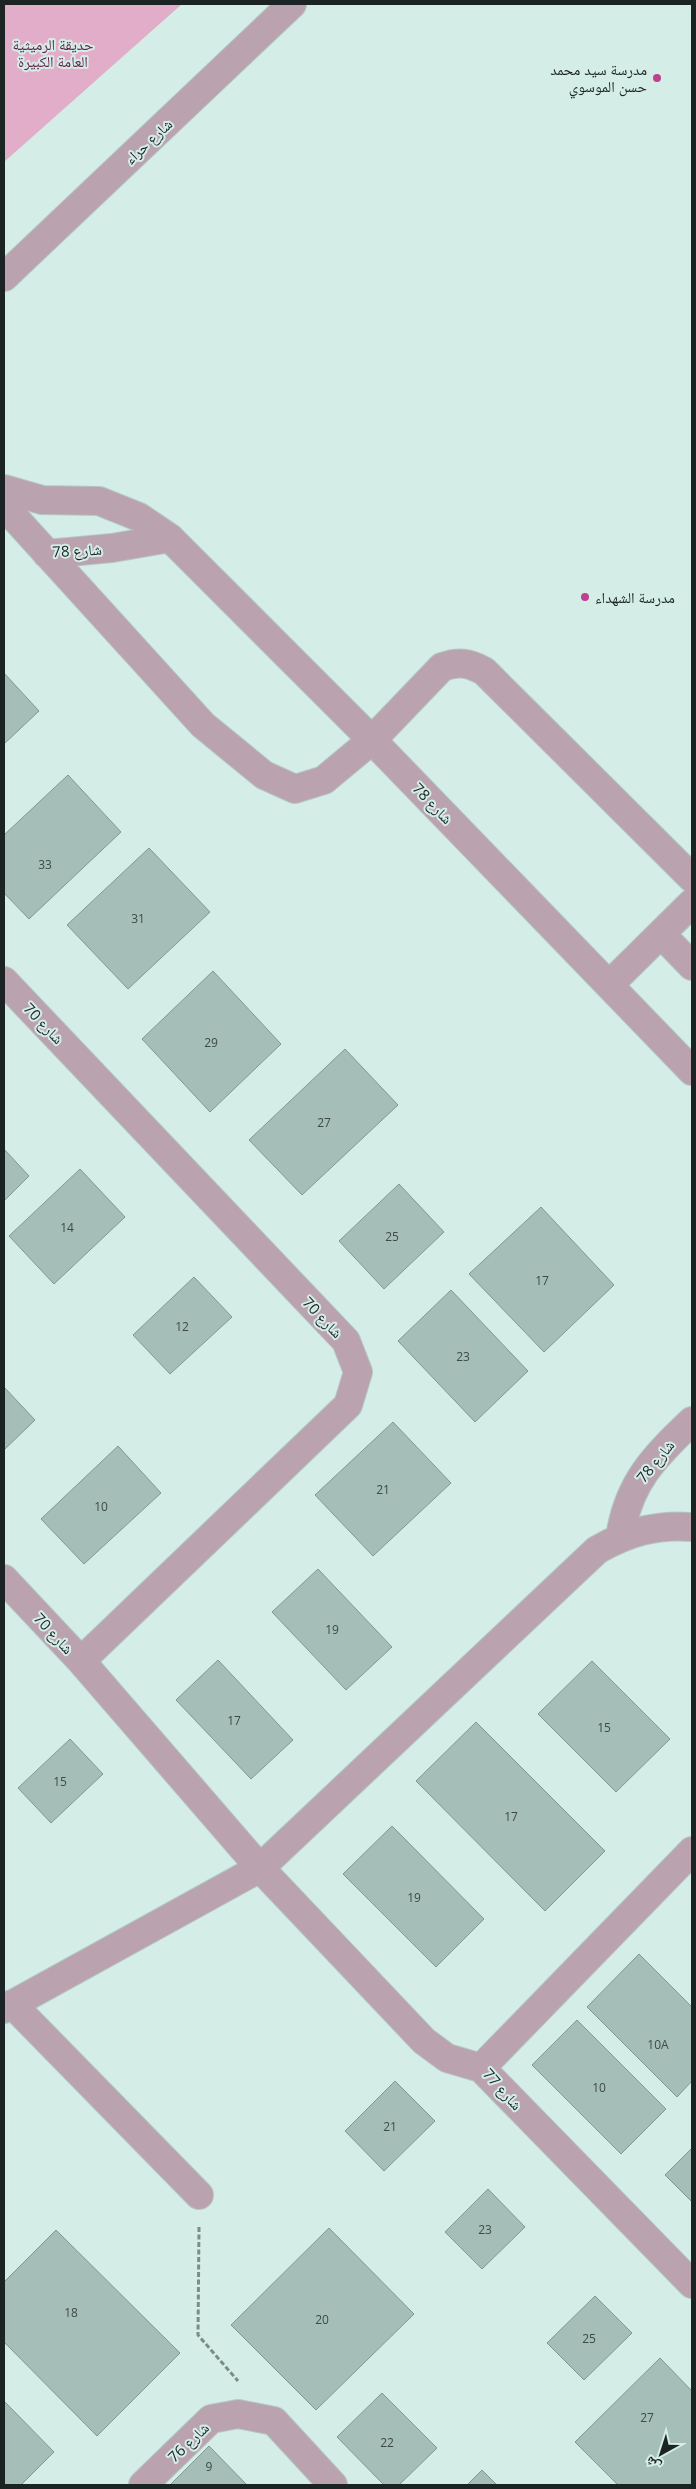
<svg xmlns="http://www.w3.org/2000/svg" width="696" height="2489" font-family="'Open Sans','Noto Naskh Arabic',sans-serif">
  <style>
    .green { fill: #e2adc9 }
    .building { fill: #a6beb8; stroke: #829893 }
    .lines { fill: none; stroke-linecap: round; stroke-linejoin: round }
    .minor-casing { stroke: #b4c9c4; stroke-width: 30 }
    .path { stroke: #7c8d89; stroke-width: 3; stroke-dasharray: 5 2.5; stroke-linecap: butt }
    .minor { stroke: #bba2af; stroke-width: 28 }
    .poi-dot { fill: #be408f; stroke: #d5ede7; stroke-width: 2 }
    .labels { text-anchor: middle; dominant-baseline: central; stroke-width: 4; stroke-linejoin: round; paint-order: stroke }
    .number-label { font-size: 12px; fill: #3e4a48 }
    .park-label { font-size: 15px; fill: #64244b; stroke: #d5ede7 }
    .poi-label { font-size: 15px; fill: #1b2422; stroke: #d5ede7; text-anchor: end }
    .street-label { font-size: 15px; fill: #1b2422; stroke: #d5ede7 }
  </style>
  <rect width="100%" height="100%" fill="#d5ede7"/>
  <!-- green -->
  <path class="green" d="M4,4H182L4,162Z"/>
  <!-- building -->
  <path class="building" d="M4,673L39,711L4,744Z
    M68,775L121,832L29,919L4,893V835Z
    M149,848L210,912L128,989L67,925Z
    M213,971L281,1044L210,1112L142,1039Z
    M345,1049L398,1105L302,1195L249,1140Z
    M4,1149L29,1176L4,1201Z
    M80,1169L125,1217L54,1284L9,1236Z
    M399,1184L444,1232L384,1289L339,1241Z
    M541,1207L614,1285L544,1352L469,1274Z
    M194,1277L232,1317L170,1374L133,1335Z
    M451,1290L528,1371L475,1422L398,1341Z
    M4,1387L35,1420L4,1450Z
    M393,1422L451,1483L373,1556L315,1495Z
    M118,1446L161,1493L84,1564L41,1519Z
    M318,1569L392,1647L346,1690L272,1612Z
    M218,1660L293,1740L251,1779L176,1700Z
    M592,1661L670,1739L616,1792L538,1714Z
    M476,1722L605,1851L545,1911L416,1781Z
    M70,1739L103,1774L51,1823L18,1788Z
    M392,1826L484,1919L436,1967L343,1874Z
    M639,1954L692,2007V2081L677,2097L587,2007Z
    M577,2020L666,2109L621,2154L532,2065Z
    M395,2081L435,2121L384,2171L345,2131Z
    M692,2148V2202L665,2175Z
    M488,2189L525,2227L482,2269L445,2232Z
    M329,2228L414,2314L316,2410L231,2325Z
    M56,2230L180,2353L97,2436L4,2342V2282Z
    M595,2296L632,2333L584,2380L547,2343Z
    M660,2358L692,2391V2485H618L575,2442Z
    M382,2393L437,2448L399,2485H384L337,2437Z
    M4,2401L54,2452L21,2485H4Z
    M209,2446L247,2485H170Z
    M482,2470L497,2485H467Z"/>
  <g class="lines">
    <!-- minor casing -->
    <g class="minor-casing">
      <path id="minor" d="M4,277L292,4
        M4,489L42,500L99,501L139,517L170,538L372,740L692,1071
        M4,506L203,725L264,775L295,789L324,780L372,740L442,667C459,661 469,663 484,671L692,878
        M47,554L112,548L170,538
        M661,934L692,966
        M4,981L346,1341L358,1372L348,1405L81,1661
        M609,985L692,903
        M620,1537C628,1483 654,1457 692,1421
        M4,1579L81,1661L260,1868L424,2041L447,2058L481,2068L692,2284
        M12,2004L199,2195
        M4,2009L260,1868L597,1550C628,1532 657,1524 692,1527
        M481,2068L692,1851
        M143,2485L211,2419L238,2414L274,2421L333,2485"/>
    </g>
    <!-- path -->
    <path class="path" d="M199,2227L198,2335L238,2381"/>
    <!-- minor -->
    <use href="#minor" class="minor"/>
  </g>
  <!-- markers -->
  <g class="poi-dot">
    <circle cx="657" cy="78" r="5"/>
    <circle cx="585" cy="597" r="5"/>
  </g>
  <g class="labels">
    <!-- number labels -->
    <g class="number-label">
      <text x="45" y="864">33</text>
      <text x="138" y="918">31</text>
      <text x="211" y="1042">29</text>
      <text x="324" y="1122">27</text>
      <text x="67" y="1227">14</text>
      <text x="392" y="1236">25</text>
      <text x="542" y="1280">17</text>
      <text x="182" y="1326">12</text>
      <text x="463" y="1356">23</text>
      <text x="383" y="1489">21</text>
      <text x="101" y="1506">10</text>
      <text x="332" y="1629">19</text>
      <text x="234" y="1720">17</text>
      <text x="604" y="1727">15</text>
      <text x="60" y="1781">15</text>
      <text x="511" y="1816">17</text>
      <text x="414" y="1897">19</text>
      <text x="658" y="2044">10A</text>
      <text x="599" y="2087">10</text>
      <text x="390" y="2126">21</text>
      <text x="485" y="2229">23</text>
      <text x="71" y="2312">18</text>
      <text x="322" y="2319">20</text>
      <text x="589" y="2338">25</text>
      <text x="647" y="2417">27</text>
      <text x="387" y="2442">22</text>
      <text x="209" y="2466">9</text>
    </g>
    <!-- park labels -->
    <g class="park-label">
      <text x="53" y="44">حديقة الرميثية<tspan x="53" dy="17">العامة الكبيرة</tspan></text>
    </g>
    <!-- poi labels -->
    <g class="poi-label">
      <text x="647" y="69">مدرسة سيد محمد<tspan x="647" dy="17">حسن الموسوي</tspan></text>
      <text x="595" y="597" text-anchor="start">مدرسة الشهداء</text>
    </g>
    <!-- street labels -->
    <g class="street-label">
      <text transform="translate(148 141) rotate(-43)">شارع حراء</text>
      <text transform="translate(77 550) rotate(-3)">شارع 78</text>
      <text transform="translate(433 803) rotate(46)">شارع 78</text>
      <text transform="translate(44 1023) rotate(46)">شارع 70</text>
      <text transform="translate(323 1317) rotate(46)">شارع 70</text>
      <text transform="translate(655 1461) rotate(-51)">شارع 78</text>
      <text transform="translate(54 1633) rotate(47)">شارع 70</text>
      <text transform="translate(503 2089) rotate(48)">شارع 77</text>
      <text transform="translate(188 2442) rotate(-44)">شارع 76</text>
    </g>
  </g>
  <!-- border -->
  <rect width="696" height="2489" fill="none" stroke="#1b2422" stroke-width="10"/>
  <!-- north arrow -->
  <g transform="translate(661 2454) rotate(219)" stroke="#d5ede7" stroke-width="4" paint-order="stroke">
  <path d="M0-4L9 19L0 12L-9 19Z" fill="#1b2422"/>
  <text y="-8" font-size="14" font-weight="bold" text-anchor="middle" fill="#1b2422">ش</text>
  </g>
</svg>
